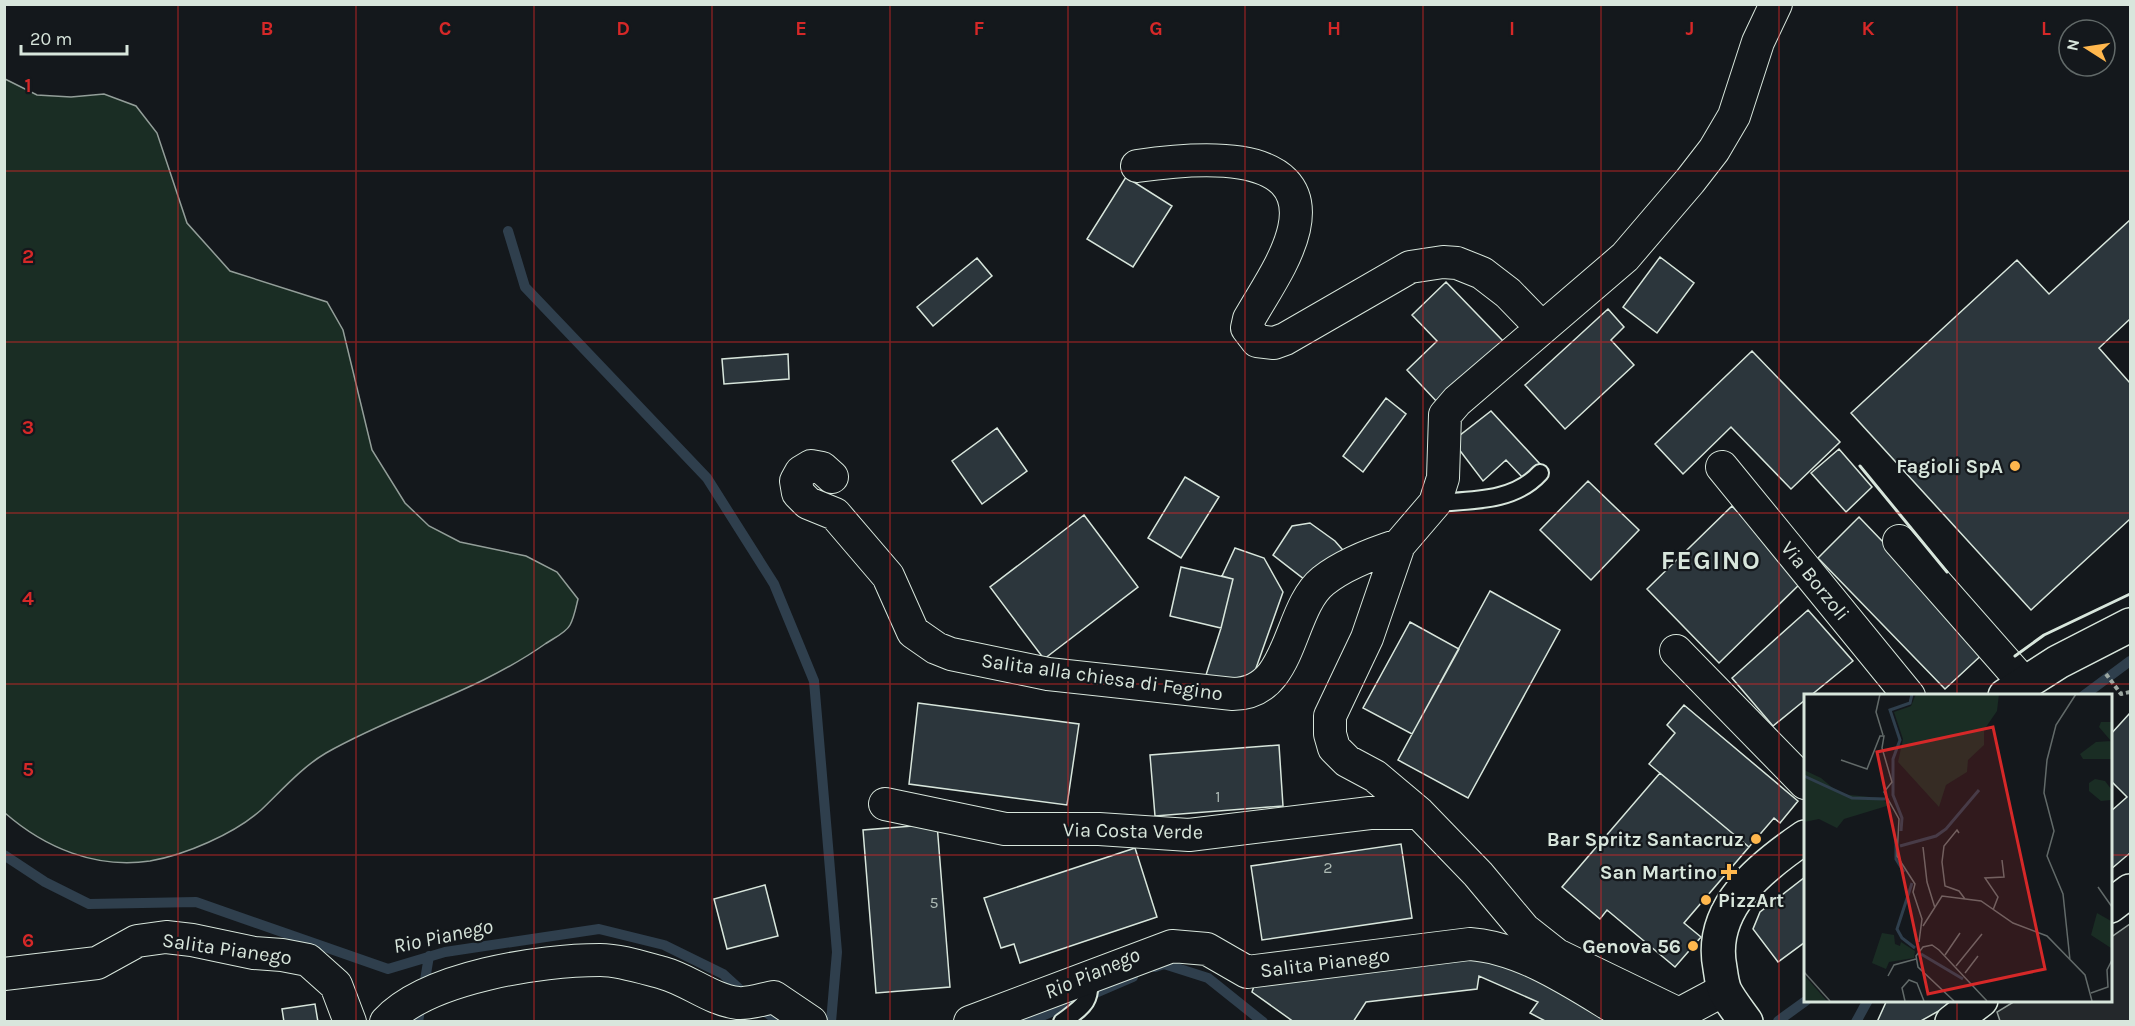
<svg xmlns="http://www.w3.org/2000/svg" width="2135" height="1026" font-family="Karla,sans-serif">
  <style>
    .green { fill: #1a2d24; stroke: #939e99; stroke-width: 1.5 }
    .parking { fill: #24282b; stroke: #939e99; stroke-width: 1.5 }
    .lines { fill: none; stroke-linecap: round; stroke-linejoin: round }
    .stream { stroke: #2f3f4d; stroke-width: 10 }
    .building { fill: #2c363c; stroke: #d8e6dc; stroke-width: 1.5 }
    .service-casing { stroke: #d8e6dc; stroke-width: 20 }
    .minor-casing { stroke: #d8e6dc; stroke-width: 34 }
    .secondary-casing { stroke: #d8e6dc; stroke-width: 36 }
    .path { stroke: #9da8a2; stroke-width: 4; stroke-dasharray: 4.5 3; stroke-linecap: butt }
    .service { stroke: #14181c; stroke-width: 16 }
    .minor { stroke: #14181c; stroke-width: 32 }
    .secondary { stroke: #14181c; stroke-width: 33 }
    .wall { stroke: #d8e6dc; stroke-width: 3 }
    .grid { fill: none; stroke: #d62828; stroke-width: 1.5; stroke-opacity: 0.55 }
    .poi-dot { fill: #ffb74d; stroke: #14181c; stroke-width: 2 }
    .labels { text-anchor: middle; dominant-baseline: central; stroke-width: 4.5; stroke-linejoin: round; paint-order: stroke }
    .number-label { font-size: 16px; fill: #adbab4 }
    .poi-label { font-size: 20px; font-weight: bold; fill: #d8e6dc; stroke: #14181c; text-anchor: end }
    .street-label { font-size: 20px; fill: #d8e6dc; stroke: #14181c }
    .water-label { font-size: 21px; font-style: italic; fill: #d8e6dc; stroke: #14181c }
    .district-label { font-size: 26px; font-weight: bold; letter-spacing: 1.5px; fill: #d8e6dc; stroke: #14181c }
    .inset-river { fill: none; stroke: #2f3f4d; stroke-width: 3 }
    .inset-road { fill: none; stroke: #626a69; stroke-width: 1.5 }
    .view { fill: #d62828; fill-opacity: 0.15; stroke: #d62828; stroke-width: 3 }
    .inset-edge { fill: none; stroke: #d8e6dc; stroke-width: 3 }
    .grid-label { font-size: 20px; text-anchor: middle; font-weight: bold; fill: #d62828; stroke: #14181c; stroke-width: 4.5; stroke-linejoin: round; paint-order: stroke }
  </style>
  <rect width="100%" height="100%" fill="#14181c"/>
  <!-- green -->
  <path class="green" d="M5,79L37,95L71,97L104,94L136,106L157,133L187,223L230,271L327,302L343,330L372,450L405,503L429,526L460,542L526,556L557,572L578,599C576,607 574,618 570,625C566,633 552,639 545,644C477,692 398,712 326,753C302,767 281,791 261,810C234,834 185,855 150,861C96,869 45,848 5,813Z"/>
  <!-- parking -->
  <path class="parking" d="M2130,924V1021H2000L1997,1012L2015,1001L2110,1000V938Z"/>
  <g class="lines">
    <!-- stream -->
    <path class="stream" d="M508,231L525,287L707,478L774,584L814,681L837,952L831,1022
      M2083,696L2130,661
      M4,855L45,882L89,904L196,902L388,969L445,952L599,929L664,945L723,974L747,996
      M1155,967L1164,964L1208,978L1263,1022
      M759,1007L779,1022
      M1778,1021L1807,1000
      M418,1022L429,956
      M1028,1022L1133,977
      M1856,1022L1868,1000"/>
  </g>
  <!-- building -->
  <path class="building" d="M1126,177L1172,206L1133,267L1087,239Z
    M2130,220V319L2099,348L2130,383V519L2031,610L1851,413L2017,260L2049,294Z
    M1660,257L1694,283L1657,333L1623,307Z
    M977,258L992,276L933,326L917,307Z
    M1446,282L1504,342L1439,404L1407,370L1437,341L1412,315Z
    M1608,309L1624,327L1611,340L1634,365L1565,429L1525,385Z
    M1752,351L1840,442L1791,489L1731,427L1683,474L1655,444Z
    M788,354L789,379L724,384L722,359Z
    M1386,398L1406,414L1363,472L1343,456Z
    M1491,411L1540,464L1523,478L1506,460L1483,481L1458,448L1459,436Z
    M997,428L1027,471L982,504L952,461Z
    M1839,449L1872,487L1846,512L1811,473Z
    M1185,477L1219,497L1181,558L1148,538Z
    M1588,481L1639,530L1591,580L1540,530Z
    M1732,506L1804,580L1719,663L1647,589Z
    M1084,515L1138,587L1044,659L990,587Z
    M1859,517L1987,650L1945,689L1818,558Z
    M1310,523L1335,541L1349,557L1304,579L1273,555L1292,526Z
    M1235,548L1264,558L1283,592L1255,671L1238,683L1206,675L1221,628L1233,579L1222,576Z
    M1181,567L1233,579L1221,628L1170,616Z
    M1490,591L1560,630L1468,798L1398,760Z
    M1808,610L1853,661L1810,696H1805V700L1773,726L1732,678Z
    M1410,622L1459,649L1412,734L1363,708Z
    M918,703L1079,724L1067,805L909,784Z
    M1684,705L1798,801L1780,823L1774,818L1749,847L1649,764L1675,733L1667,725Z
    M2130,713V853L2110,870V812L2127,797L2110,780V735Z
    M1279,745L1283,806L1155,816L1150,755Z
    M1660,773L1749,847L1684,923L1701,937L1675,967L1607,910L1600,919L1562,887Z
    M937,824L950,987L876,993L863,830Z
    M1401,844L1412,918L1262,940L1251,866Z
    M1135,848L1157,917L1020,963L1014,944L1001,948L984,898Z
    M1805,877V942L1778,962L1753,929L1760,912Z
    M765,885L778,936L727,949L714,899Z
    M1472,954L1504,958L1610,1022H1547L1530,1013L1538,1002L1479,976L1477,989L1366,1002L1353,1022H1294L1252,992L1255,983Z
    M1887,1000H1950L1944,1008L1919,1022H1877Z
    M315,1004L318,1022H284L282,1009Z"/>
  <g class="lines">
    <!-- service casing -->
    <g class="service-casing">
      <path id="service" d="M1435,503C1472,500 1514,502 1540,473
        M1062,1022C1082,1007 1092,1003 1089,976"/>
    </g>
    <!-- minor casing -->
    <g class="minor-casing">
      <path id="minor" d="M1137,166C1185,159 1313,143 1294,229C1287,260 1265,291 1249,319L1247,328L1257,341L1274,343L1285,339L1410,267L1443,262L1457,263L1482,273L1508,293L1542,328
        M1722,467L1909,696
        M832,477L822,468L811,466L801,472L796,481L798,493L808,503L835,514L888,576L913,632L936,648L951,654L1048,674L1233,694C1293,694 1287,610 1323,581C1344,564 1374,553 1399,545
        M1899,541L2024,683
        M1676,651L1805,783
        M885,804L1005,829H1099L1189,835L1370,813H1419
        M4,974L97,963L137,941L166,937L192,940L254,953L282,955L308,960L336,985L350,1022
        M1724,990L1679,1014L1557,955L1524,929L1478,874L1419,813L1375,776L1347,761L1334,748L1330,734V716L1367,638L1399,545L1435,503L1443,478L1445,415L1457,401L1625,257L1690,181L1714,150L1734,116L1758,42L1776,4
        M386,1022C427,977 541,960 600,960C620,960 644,968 663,973C689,980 711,1000 738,1003C749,1004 763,999 774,997L811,1022
        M970,1022L1172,946L1207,949L1247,972L1470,944C1528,948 1586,992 1635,1020L1646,1022"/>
    </g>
    <!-- secondary casing -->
    <g class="secondary-casing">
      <path id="secondary" d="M2005,696L2058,662L2130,625
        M2110,906L2130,891
        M1746,1022C1739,1012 1730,1001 1725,991C1722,984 1721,975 1720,968C1708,908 1761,867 1805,837
        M1952,1022L1981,1000"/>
    </g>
    <!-- path -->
    <path class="path" d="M2106,674L2121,694L2130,692"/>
    <!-- service -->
    <use href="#service" class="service"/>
    <!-- minor -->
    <use href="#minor" class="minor"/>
    <!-- secondary -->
    <use href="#secondary" class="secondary"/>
    <!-- wall -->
    <path class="wall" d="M1860,466L1947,572
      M2015,656L2044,635L2130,594"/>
  </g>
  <!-- grid -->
  <path class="grid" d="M178,4V1022M356,4V1022M534,4V1022M712,4V1022M890,4V1022M1068,4V1022M1245,4V1022M1423,4V1022M1601,4V1022M1779,4V1022M1957,4V696M4,171H2130M4,342H2130M4,513H2130M4,684H2130M4,855H1805M2110,855H2130M1957,1000V1022"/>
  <!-- markers -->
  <g class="poi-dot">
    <circle cx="2015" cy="466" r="6"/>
    <circle cx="1756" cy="839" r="6"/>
    <path d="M1726 863h6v6h6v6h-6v6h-6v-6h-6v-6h6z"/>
    <circle cx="1706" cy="900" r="6"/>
    <circle cx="1693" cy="946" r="6"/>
  </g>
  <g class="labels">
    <!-- number labels -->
    <g class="number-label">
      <text x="1218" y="796">1</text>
      <text x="1328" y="867">2</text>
      <text x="934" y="902">5</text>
    </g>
    <!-- poi labels -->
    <g class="poi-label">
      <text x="2003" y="466">Fagioli SpA</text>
      <text x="1744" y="839">Bar Spritz Santacruz</text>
      <text x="1717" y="872">San Martino</text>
      <text x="1718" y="900" text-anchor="start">PizzArt</text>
      <text x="1681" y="946">Genova 56</text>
    </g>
    <!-- street labels -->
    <g class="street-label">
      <text transform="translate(1815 581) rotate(51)">Via Borzoli</text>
      <text transform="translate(1102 677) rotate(8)">Salita alla chiesa di Fegino</text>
      <text transform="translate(1133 831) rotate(1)">Via Costa Verde</text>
      <text transform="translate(227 949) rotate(8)">Salita Pianego</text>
      <text transform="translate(1325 963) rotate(-7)">Salita Pianego</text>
    </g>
    <!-- water labels -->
    <g class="water-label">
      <text transform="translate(443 936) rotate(-12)">Rio Pianego</text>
      <text transform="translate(1092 973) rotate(-23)">Rio Pianego</text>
    </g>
    <!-- district labels -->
    <g class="district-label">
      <text x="1711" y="560">FEGINO</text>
    </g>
  </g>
  <!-- overview -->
  <g transform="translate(1804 694)">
    <rect width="308" height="308" fill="#14181c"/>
    <path d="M112,0H195L193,17L180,36V51L164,66L163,78L142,91L135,113L94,68L99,45L90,18L107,12ZM297,28H307V65H279L276,60L292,48L307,47L295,33ZM0,76L17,84L36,100L76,104L86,111L40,125L33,134L15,125L0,128ZM291,85L301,87L307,95V106L297,107L285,97V89ZM293,219L307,227V254L287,241ZM78,239L90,241L91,250L96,252L97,248L111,257L110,264L85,268L82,275L68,269ZM0,281L23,307H0Z" fill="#1a2d24"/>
    <path class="inset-river" d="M0,82L48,104L81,105M97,137L98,124L89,101V65L96,46L86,16L106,9L108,0M92,147V165L100,178M96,152L132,142L142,135L175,96M108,189L93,235L98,244L111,254M117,260L159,285"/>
    <path class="inset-road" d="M76,0L72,18L79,41M37,66L63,75L76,42H80L78,54L88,88L80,98L95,125L93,162L111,190L109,198L118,225L115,248M155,139L153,136L140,152L138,168L141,192L155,197L161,205M119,153L123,188L131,214M294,193L308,213M189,216L194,203L181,184L200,183L198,166M119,232L138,202L177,207L209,229L243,242L281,281L288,307M141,261L156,239M266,266L259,200L243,162L250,137L240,99L243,66L252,31L272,0M152,272L178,240M0,278L26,307M161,279L174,262M84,282L90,271L112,265M287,299L304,293L303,276L308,266M101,307L98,294L105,286L113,289L120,307M150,307L114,273L112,262L119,253L128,251L135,256L183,307"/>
    <path class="view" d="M189,33L241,275L124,300L73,58Z"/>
    <rect width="308" height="308" class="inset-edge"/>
  </g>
  <g class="grid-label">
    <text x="267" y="35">B</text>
    <text x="445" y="35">C</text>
    <text x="623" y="35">D</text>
    <text x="801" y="35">E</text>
    <text x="979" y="35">F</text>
    <text x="1156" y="35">G</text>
    <text x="1334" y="35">H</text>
    <text x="1512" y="35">I</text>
    <text x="1690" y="35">J</text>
    <text x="1868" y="35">K</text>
    <text x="2046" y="35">L</text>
    <text x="28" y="92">1</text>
    <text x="28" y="263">2</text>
    <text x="28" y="434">3</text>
    <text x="28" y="605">4</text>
    <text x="28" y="776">5</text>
    <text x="28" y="947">6</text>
  </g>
  <!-- border -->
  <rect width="2135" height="1026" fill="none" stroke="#d8e6dc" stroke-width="12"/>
  <!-- north arrow -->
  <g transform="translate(2087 48) rotate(282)"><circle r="28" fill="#14181c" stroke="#626a69" stroke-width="1.5"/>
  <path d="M0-4.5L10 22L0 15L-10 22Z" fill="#ffb74d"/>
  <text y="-9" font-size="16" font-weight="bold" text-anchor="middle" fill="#d8e6dc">N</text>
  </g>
  <!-- scale -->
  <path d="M21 45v9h106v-9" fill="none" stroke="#d8e6dc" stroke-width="3"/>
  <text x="30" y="45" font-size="18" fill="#d8e6dc" stroke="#14181c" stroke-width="4.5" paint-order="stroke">20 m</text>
</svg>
